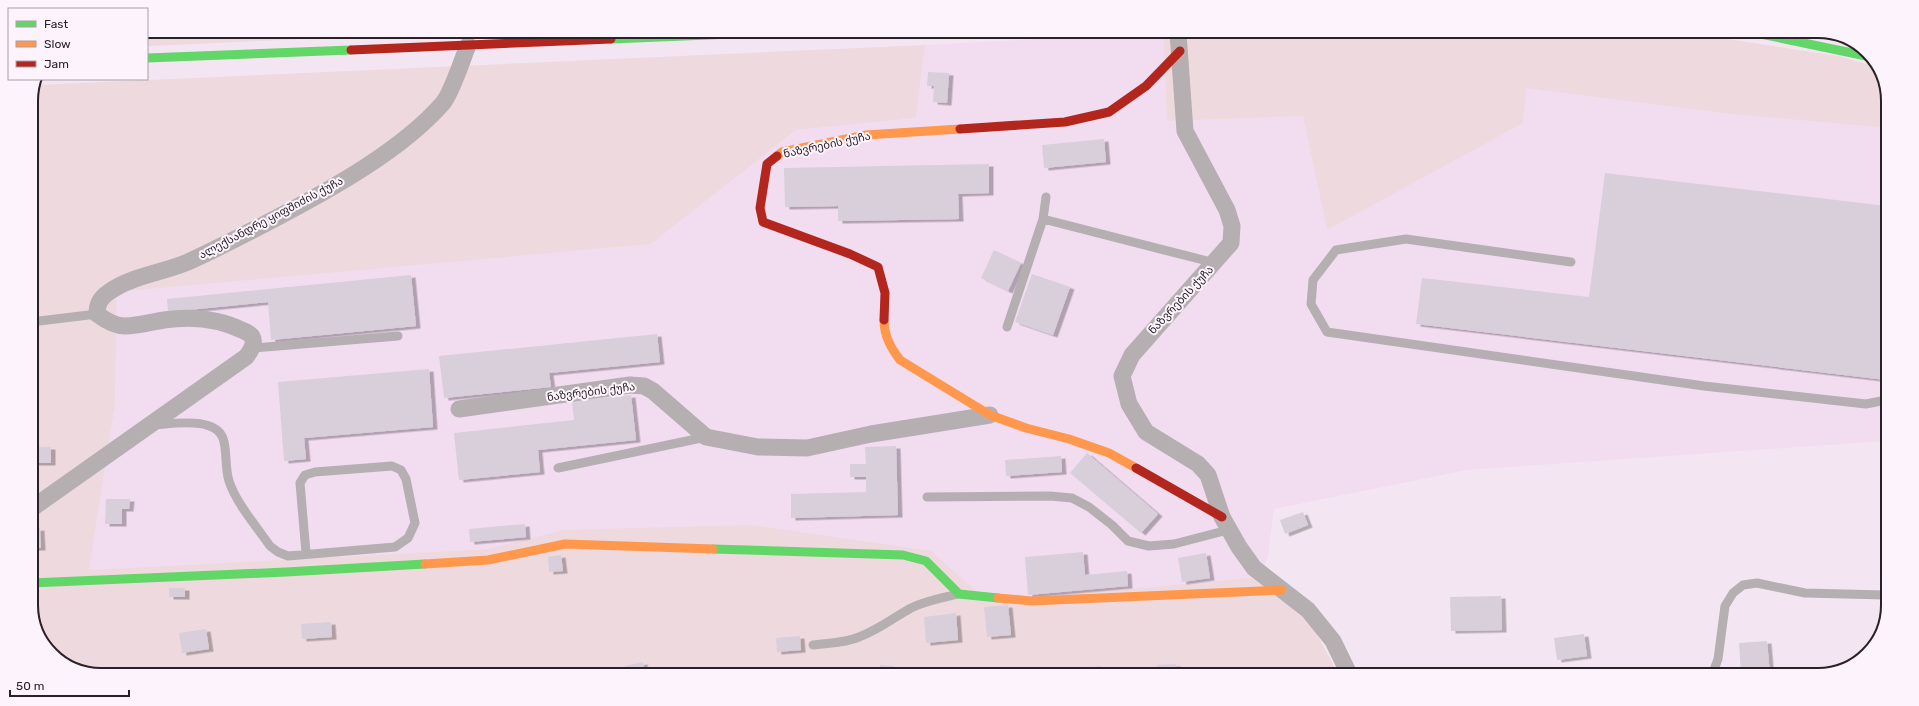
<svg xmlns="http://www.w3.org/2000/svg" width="1919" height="706" font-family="Rubik,'Noto Sans Georgian',sans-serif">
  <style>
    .built { fill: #f2dcf0 }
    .green { fill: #eed9de }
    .building { fill: #d8cfdb; filter: url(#shadow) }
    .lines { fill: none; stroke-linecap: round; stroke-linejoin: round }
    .lane { stroke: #b5afb2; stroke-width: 9 }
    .street { stroke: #b5afb2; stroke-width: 17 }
    .fast { stroke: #63d668; stroke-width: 9 }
    .slow { stroke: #ff974d; stroke-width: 9 }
    .jam { stroke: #b3261e; stroke-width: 9 }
    .labels { text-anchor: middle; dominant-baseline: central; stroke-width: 4; stroke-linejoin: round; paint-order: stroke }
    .street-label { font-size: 11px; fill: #292128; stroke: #fcf3fc }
    .rim { fill: none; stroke: #292128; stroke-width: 2 }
  </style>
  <defs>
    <filter id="shadow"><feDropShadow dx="4.5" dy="2.5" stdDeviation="0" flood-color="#0004"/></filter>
  </defs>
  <rect width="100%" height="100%" fill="#f3e6f2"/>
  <!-- built -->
  <path class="built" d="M1144,33H1163L1167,121L1303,116L1327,229L1526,88L1729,114L1888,128L1886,441L1467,470L1274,509L1268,556L1259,577L1023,599L564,530L487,549L89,570L115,404L117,292L651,244L796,130L916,118L925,45Z"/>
  <!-- green -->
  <path class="green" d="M147,31L464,32L147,46Z
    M1163,33L1695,34L1838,56L1877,67L1888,96V128L1729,114L1526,88L1523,123L1327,230L1303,116L1167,121Z
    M925,45L916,118L796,130L651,244L117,292L115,404L89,570L487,549L564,530L752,525L931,551L977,592L1023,599L1259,577L1308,617L1338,674L79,671L46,648L31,610V97L37,85Z"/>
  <!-- building -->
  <path class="building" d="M928,72L949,73L947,103L933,102L934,86H927Z
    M1104,139L1106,162L1044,168L1042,145Z
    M989,164V193L958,194L959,219L838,221V206L785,207L784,168Z
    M1605,173L1887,206L1886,380L1416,324L1422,278L1589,297Z
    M994,250L1021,263L1008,291L981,278Z
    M1032,274L1070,287L1053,335L1015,322Z
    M411,275L416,326L271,340L268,302L168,312L167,299Z
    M657,334L660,362L549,373L551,387L444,398L439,356Z
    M429,369L433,427L304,438L306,459L284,461L278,382Z
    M631,395L636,440L538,450L540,472L459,480L454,433L574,420L572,401Z
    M896,446L898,515L791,518V494L866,492V477H850V464H866L865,447Z
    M31,447H51V463H31Z
    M1087,453L1158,514L1141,533L1070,473Z
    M1061,456L1062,472L1006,476L1005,460Z
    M106,499H130L129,509H122V524H105Z
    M1303,512L1308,525L1285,534L1280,520Z
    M525,524L526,537L470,542L469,529Z
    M40,528L41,548H31V529Z
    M1083,552L1085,575L1127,571L1128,586L1028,595L1025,557Z
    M1206,553L1210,578L1182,582L1178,558Z
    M561,555L563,571L549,572L548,557Z
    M169,588H185V597H169Z
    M1501,596L1502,630L1451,631L1450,597Z
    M1008,605L1011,635L987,637L984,607Z
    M956,613L958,640L926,643L924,617Z
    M331,622L332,637L302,639L301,624Z
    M206,629L209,649L182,653L179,633Z
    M1584,634L1587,656L1557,660L1554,638Z
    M800,636L801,650L777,652L776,638Z
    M1767,641L1770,675H1741L1739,643Z
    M643,662L645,673H626L625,666Z
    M1176,664V674H1157V665Z
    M880,665L894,666V673H880Z
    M1101,666L1102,673H1082V668Z
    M1148,667V674H1118V668Z"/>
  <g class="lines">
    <!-- lane -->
    <path class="lane" d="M1043,219L1215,263
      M1571,262L1406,239L1336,250L1313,280L1311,304L1327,332L1704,386L1866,404L1886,400
      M31,322L97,314
      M1007,327L1043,219L1046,197
      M253,348L398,336
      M153,425C172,424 219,415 224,442C227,455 225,468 229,481C236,503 257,527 270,546L278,552L288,556L395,547L408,538L415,523L406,479L401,470L392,466L315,472L305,475L300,483L306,553
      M558,468L706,437
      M927,497L1050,496L1072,498L1089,507L1112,525L1128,541L1149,546L1174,544L1228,530
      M813,645C828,643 845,643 859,637C878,630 893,618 911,608C925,601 942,598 958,594
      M1712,675L1718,659L1725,606L1733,593L1743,585L1757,583L1805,593L1885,595"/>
    <!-- street -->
    <path class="street" d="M1178,33L1185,131L1227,210L1232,226L1231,243L1132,355L1122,376L1129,404L1146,432L1198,464L1208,475L1222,517L1239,547L1254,568L1308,610L1333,641L1349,674
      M459,409L630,385L644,386L653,391L706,437L758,447L807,448L871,434L990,415
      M31,509L246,357C253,348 259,337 244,331C220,319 191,316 164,320C151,322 138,326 125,326C115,326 105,320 97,314C97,304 100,298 109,292C131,276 162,273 188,262C219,248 249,232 280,216C333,188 403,149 443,103C451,94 463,58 468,45"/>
    <!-- fast -->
    <path class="fast" d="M1761,34L1871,57
      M611,39L785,32
      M147,58L351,50
      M713,549L903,555L926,561L959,594L998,598
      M31,583L286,572L425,564"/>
    <!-- slow -->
    <path class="slow" d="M777,156L782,152L866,135L960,129
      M884,320C884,336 891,348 900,360L990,415L1026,428L1069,439L1109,453L1136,468
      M425,564L488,560L565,544L713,549
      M998,598L1032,601L1282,590"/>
    <!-- jam -->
    <path class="jam" d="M351,50L611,39
      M960,129L1065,122L1109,112L1146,86L1180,51
      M777,156L767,164L760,208L763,222L850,254L878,267L885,293L884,320
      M1136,468L1222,517"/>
  </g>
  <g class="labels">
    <!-- street labels -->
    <g class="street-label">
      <text transform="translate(827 145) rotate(-12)">ნაზვრების ქუჩა</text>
      <text transform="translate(271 218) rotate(-28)">ალექსანდრე ყიფშიძის ქუჩა</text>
      <text transform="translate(1181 300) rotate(-47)">ნაზვრების ქუჩა</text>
      <text transform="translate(591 392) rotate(-7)">ნაზვრების ქუჩა</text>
    </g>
  </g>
  <!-- crop -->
  <path d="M0 0H1919V706H0ZM101 38H1818A63 63 0 0 1 1881 101V605A63 63 0 0 1 1818 668H101A63 63 0 0 1 38 605V101A63 63 0 0 1 101 38Z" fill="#fcf3fc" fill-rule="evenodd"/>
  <path class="rim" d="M101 38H1818A63 63 0 0 1 1881 101V605A63 63 0 0 1 1818 668H101A63 63 0 0 1 38 605V101A63 63 0 0 1 101 38Z"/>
  <!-- legend -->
  <rect x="8" y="8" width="140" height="72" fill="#fcf3fc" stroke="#a89fa7"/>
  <rect x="16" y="21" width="20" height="6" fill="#63d668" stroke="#a89fa7"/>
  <text x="44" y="28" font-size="12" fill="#292128">Fast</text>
  <rect x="16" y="41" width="20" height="6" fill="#ff974d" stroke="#a89fa7"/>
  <text x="44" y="48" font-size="12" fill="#292128">Slow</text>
  <rect x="16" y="61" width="20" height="6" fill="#b3261e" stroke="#a89fa7"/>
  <text x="44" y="68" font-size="12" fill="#292128">Jam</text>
  <!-- scale -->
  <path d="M10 690v6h119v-6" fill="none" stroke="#292128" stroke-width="2"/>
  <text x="16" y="690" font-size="12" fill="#292128" stroke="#fcf3fc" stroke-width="3" paint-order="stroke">50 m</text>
</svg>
